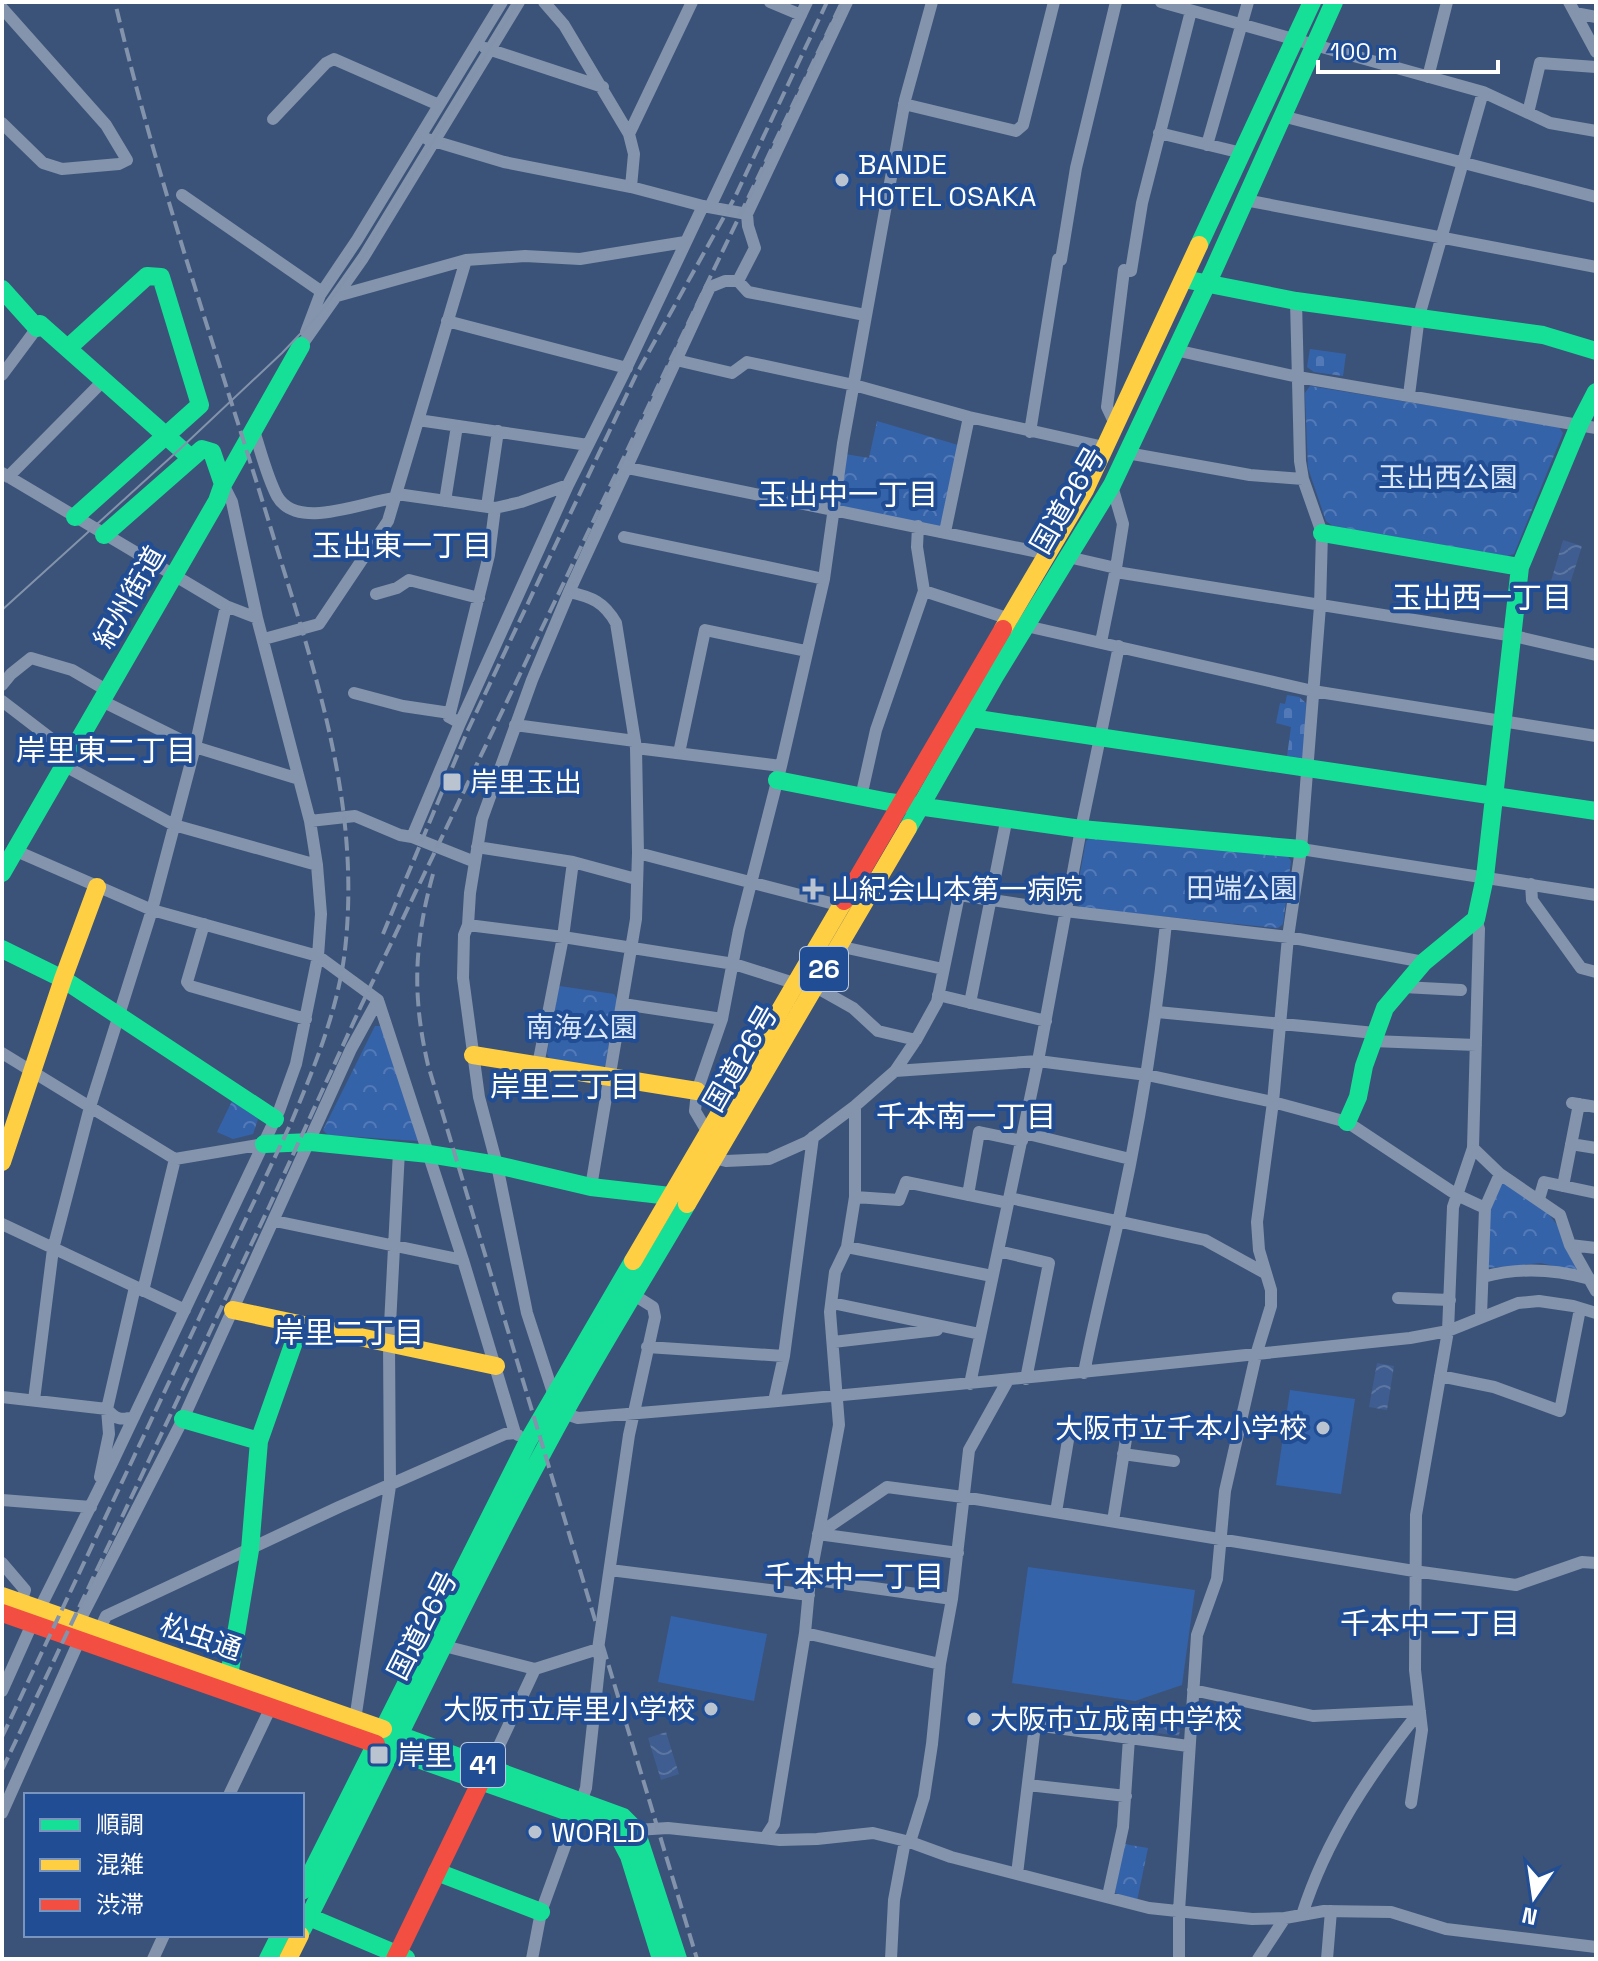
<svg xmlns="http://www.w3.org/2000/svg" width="1598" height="1961" font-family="'Space Grotesk','Noto Sans JP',sans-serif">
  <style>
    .cemetery { fill: url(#cemetery-stones) }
    .park { fill: url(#park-crowns) }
    .pitch { fill: #3563aa }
    .water { fill: url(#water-waves) }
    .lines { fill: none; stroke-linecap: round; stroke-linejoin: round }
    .street { stroke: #8394ac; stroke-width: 12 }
    .fast { stroke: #16e098; stroke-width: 18 }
    .slow { stroke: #ffcf43; stroke-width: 18 }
    .jam { stroke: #f24e42; stroke-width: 18 }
    .tram { stroke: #8293ab; stroke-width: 2 }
    .rail { stroke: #8293ab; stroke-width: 4; stroke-dasharray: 14 6; stroke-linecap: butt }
    .poi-dot { fill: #bac3d0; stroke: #204d94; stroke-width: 3 }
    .labels { text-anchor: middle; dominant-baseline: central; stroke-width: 8; stroke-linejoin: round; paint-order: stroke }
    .shield { fill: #204d94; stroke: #bccadf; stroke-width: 2 }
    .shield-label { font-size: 26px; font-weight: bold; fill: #fff }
    .poi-label { font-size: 28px; fill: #fff; stroke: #204d94; text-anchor: start }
    .park-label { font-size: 28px; fill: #d9e6fa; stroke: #204d94 }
    .street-label { font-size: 28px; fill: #fff; stroke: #204d94 }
    .neighbourhood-label { font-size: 30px; fill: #fff; stroke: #204d94 }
  </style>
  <defs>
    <pattern id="cemetery-stones" width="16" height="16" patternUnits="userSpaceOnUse" patternTransform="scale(2)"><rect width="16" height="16" fill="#3563aa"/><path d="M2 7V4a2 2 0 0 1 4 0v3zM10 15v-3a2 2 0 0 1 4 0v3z" fill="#537ab7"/></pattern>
    <pattern id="park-crowns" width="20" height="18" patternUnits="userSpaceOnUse" patternTransform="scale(2)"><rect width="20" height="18" fill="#3563aa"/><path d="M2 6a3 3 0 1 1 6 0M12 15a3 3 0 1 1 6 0" fill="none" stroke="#537ab7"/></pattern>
    <pattern id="water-waves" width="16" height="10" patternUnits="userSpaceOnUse" patternTransform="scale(2)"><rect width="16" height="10" fill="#3f5d90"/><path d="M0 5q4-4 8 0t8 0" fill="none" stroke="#5c75a1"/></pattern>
  </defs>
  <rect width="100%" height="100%" fill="#3b5379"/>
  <!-- cemetery -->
  <path class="cemetery" d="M1310,349L1346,354L1343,376L1314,372L1307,367Z
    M1287,695L1299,697L1306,703L1304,753L1301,758L1287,756L1291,727L1276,723L1280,703L1285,704Z"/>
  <!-- park -->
  <path class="park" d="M1310,386L1559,427L1563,433L1514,554L1507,556L1333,526L1326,521L1308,468L1305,393Z
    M877,421L958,445L941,528L841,508L837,504L845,454L869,458Z
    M1091,837L1287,855L1291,861L1283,924L1278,928L1081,908L1075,901L1086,841Z
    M559,986L614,994L617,999L605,1066L601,1069L550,1060L547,1054Z
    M375,1026H382L419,1141L328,1135L323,1130Z
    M232,1101L258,1119L253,1134L233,1139L217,1132Z
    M1504,1182L1547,1212L1561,1230L1579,1266L1575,1271L1541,1263L1488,1268V1214L1499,1183Z
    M1124,1844L1148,1848L1137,1901L1115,1893Z"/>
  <!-- pitch -->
  <path class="pitch" d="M1290,1390L1355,1399L1341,1494L1276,1485Z
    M1028,1567L1195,1590L1182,1685L1135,1701L1012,1683Z
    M671,1616L767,1634L754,1701L658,1682Z"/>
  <!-- water -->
  <path class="water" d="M1563,540L1582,546L1569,587L1551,581Z
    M1377,1363L1394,1366L1387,1410L1369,1407Z
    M1138,1709L1182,1715L1179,1736L1135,1730Z
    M666,1732L679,1774L661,1780L648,1738Z"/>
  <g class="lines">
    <!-- street -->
    <path class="street" d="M544,2L564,25L629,134L634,154L631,187
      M770,2L801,15
      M1161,2L1483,92L1550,123L1596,131
      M1569,2L1596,52
      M2,8L106,125L127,160L119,164L62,169L43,163L2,123
      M1575,13L1596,17
      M485,48L603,87
      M1428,77L1447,2
      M904,104L1016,131L1023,125L1054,2
      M1528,113L1540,63L1596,67
      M1282,116L1596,197
      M273,119L326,63L334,59L439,105
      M1159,133L1242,153
      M629,134L692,2
      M427,139L504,162L631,187L703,206L747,214
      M1207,145L1248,2
      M182,195L322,292
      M1245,200L1596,267
      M710,207L807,2
      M1061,260L1076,168L1116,2
      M1131,271L1142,203L1191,11
      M738,281L755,248L748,226L747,214L847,2
      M337,296L466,260L525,256L580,259L685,242
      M447,321L627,368
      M306,332L320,295L357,240L502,2
      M301,346L363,258L519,2
      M1175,350L1298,377L1596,428
      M676,360L732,373L747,362L854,385L969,417L1104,447
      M2,375L37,328
      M1409,395L1419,316L1483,92
      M418,420L588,445
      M1115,424L1107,407L1124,270
      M254,431C261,452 267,477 277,496C297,532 365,501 395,498
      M1030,432L1058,259
      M1127,453L1250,475L1303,479
      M628,468L1048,554
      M2,473L226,606L257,618
      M8,477L105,379
      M397,494L495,508L521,502L568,485
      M445,501L457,426
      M487,506L498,431
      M945,532L969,417
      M624,537L824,579
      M1068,557L1116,568L1123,524L1112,486
      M1116,572L1514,636L1596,655
      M924,591L1010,619
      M569,592C592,597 604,602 616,623L636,748L638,853L636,919L591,1187
      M376,594L397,588L409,580L479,598
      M1026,626L1313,691L1596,736
      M264,639L319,624L388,521L466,260
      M1101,642L1116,568
      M1119,646L1081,829L1038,1061L1147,1075L1273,1102L1347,1122L1457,1195L1485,1208
      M2,685L11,674L31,658L72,670L108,691
      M354,693L403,706L450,713
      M2,701L62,747
      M102,701L195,747L299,779
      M460,723L568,485L623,375L703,206
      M515,725L635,741
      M636,748L781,766
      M679,753L705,630L806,651
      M65,766L174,825L317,865
      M861,797L876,730L924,591L917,547L918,526
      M310,821L355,816L400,835L412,837L475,862
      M412,837L460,723L449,717L489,555L495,508
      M477,847L573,862L636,879
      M1301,849L1596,895
      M14,850L152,910L318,956L378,1000L463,1260L515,1433
      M638,853L842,906
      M1531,884L1532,900L1581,968L1596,972
      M204,924L187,982L190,986L306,1019
      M468,925L563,937L734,964L797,984
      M838,946L943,969
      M814,986L853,1008L878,1031L916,1040
      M1403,987L1461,990
      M938,995L1046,1021
      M970,1003L1007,817
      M623,1004L722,1019
      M1157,1012L1375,1033
      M1372,1041L1476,1045
      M2,1053L175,1159L264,1144
      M538,1065L563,937L573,862
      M895,1071L916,1040L937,1002L959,895L1065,911L1288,937L1424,962
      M1572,1103L1596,1107
      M708,1133L695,1111L697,1091L722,1019L739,930L781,766L824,579L843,443L905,100L932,2
      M1024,1133L1130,1159
      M1571,1144L1596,1148
      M1473,1148L1500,1174L1485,1208L1481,1316
      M714,1158L726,1161L769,1159L807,1142L855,1106L895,1071L1038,1061L970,1384
      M1500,1174L1560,1215L1570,1245L1596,1291
      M1563,1186L1579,1104
      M968,1195L979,1132L1022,1141
      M855,1197L899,1200L906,1182L1008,1203
      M1010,1198L1205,1240L1265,1273
      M1539,1199L1544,1182L1596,1193
      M275,1221L463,1260
      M2,1224L185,1310
      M1570,1245L1596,1248
      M847,1247L992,1276
      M998,1251L1049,1263L1026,1379
      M1483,1277C1519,1267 1554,1269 1590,1279
      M143,1291L175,1159
      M1398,1298L1450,1300
      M832,1303L980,1334
      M833,1342L937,1330
      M647,1347L784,1356
      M1084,1373C1094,1321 1107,1270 1119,1218C1140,1121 1156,1023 1166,923
      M1440,1376L1494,1387L1560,1411L1580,1309
      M554,1396L527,1313L497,1165L479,1097L463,978L464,935L468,925L470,893L482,819L532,680L569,592L710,287L725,281H738L748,292L865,315
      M2,1397L107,1409C116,1420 121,1420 134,1417
      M34,1400L53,1249L90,1107L152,910L195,747L226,606
      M774,1401L784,1356L813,1137
      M563,1413L578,1418C856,1396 1133,1367 1410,1338L1448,1331L1518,1303L1539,1301L1573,1306L1596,1313
      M1123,1454L1174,1461
      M100,1477L109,1434L107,1409L135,1287
      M2,1500L91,1507
      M1056,1512L1070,1428
      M1113,1521L1129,1420
      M818,1534L887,1487L963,1497L1414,1571L1516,1585L1582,1562L1596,1563
      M818,1534L958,1553
      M2,1563L25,1590L21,1603
      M610,1570L809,1595
      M810,1579L952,1599
      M99,1631L106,1616L339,1507L505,1434L515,1433L518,1435
      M805,1633L940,1664
      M444,1646L535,1669L598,1649L600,1659L586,1788L541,1912L532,1959
      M598,1649L629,1435L655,1317L653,1307L634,1295
      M1193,1690L1313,1716L1420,1711
      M2,1691L32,1624L112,1463L279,1111L296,1064L318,956L321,914L317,865L310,821L257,618L232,502L223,484
      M355,1720L390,1486L389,1344L399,1151
      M489,1767L535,1669
      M1028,1785L1126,1796
      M229,1795L270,1709
      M1411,1803L1422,1730L1415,1670L1416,1515L1448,1331L1453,1207L1473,1148L1479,929L1476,919
      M2,1813L79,1641L78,1624L183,1419L351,1049L378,1000
      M636,1830L668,1828L780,1840L817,1839L873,1833L910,1842L951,1857L1149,1908L1252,1919L1285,1918L1324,1911L1391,1912L1446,1929L1596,1947
      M765,1838L774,1824L805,1633L810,1579L839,1425L830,1312L835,1272L847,1247L855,1197V1106
      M910,1842L924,1797L932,1744L940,1664L952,1599L969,1450L1008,1380
      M1017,1874L1035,1725L1188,1746
      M1108,1896L1123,1827L1129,1738
      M1302,1915C1326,1839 1370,1773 1420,1711
      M153,1959L164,1935
      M891,1959L894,1900L905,1841
      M1179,1959V1911L1197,1635L1217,1579L1225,1491L1256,1355L1271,1306V1290L1259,1250L1257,1222L1273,1102L1288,937L1301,849L1320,606L1322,533L1303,479L1300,461L1296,301
      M1258,1959L1285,1918
      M1327,1959L1331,1911"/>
    <!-- fast -->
    <path class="fast" d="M1199,245L1312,2
      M1184,279L1296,301L1543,335L1596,351
      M2,289L37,328L40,324L191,458
      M69,347L147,276L161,277L200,405L75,517
      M1322,533L1520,567
      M104,535L202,449L212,452L223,484
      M971,718L1596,811
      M777,780L889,802L1081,829L1301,849
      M908,828L995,676L1112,485L1214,269L1334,2
      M2,873L217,501L223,484L301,346
      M2,949L63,979L275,1119
      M1347,1122L1358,1097L1364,1066L1385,1008L1424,962L1476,919L1485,877L1520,567L1580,423L1596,392
      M264,1144L311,1142L429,1154L497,1165L591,1187L670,1196
      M183,1419L259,1441
      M229,1676L250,1550L259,1441L300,1325
      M385,1730L623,1817L636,1830L678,1959
      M378,1745L577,1815L618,1835L629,1856L661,1959
      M437,1872L541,1912
      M302,1891L528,1441L633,1261
      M309,1917L406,1958
      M302,1930C387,1763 466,1593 556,1428C597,1352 644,1278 687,1204
      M268,1959L280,1935"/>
    <!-- slow -->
    <path class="slow" d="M1003,629L1085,490L1199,245
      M473,1055L697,1091
      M2,1162L63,979L97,887
      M687,1204L908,828
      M633,1261L844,901
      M233,1310L496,1366
      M2,1596L383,1729
      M288,1959L300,1935"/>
    <!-- jam -->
    <path class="jam" d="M844,901L1003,629
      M2,1613L376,1744
      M395,1959L481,1781"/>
    <!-- tram -->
    <path class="tram" d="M2,610L181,448L282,353L322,311L362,258L518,2"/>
    <!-- rail -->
    <path class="rail" d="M433,874C414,943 412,996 428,1065L697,1959
      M383,934L467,732L636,375L735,197L827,2
      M2,1737L291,1123C314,1068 338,1010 345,950C362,798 311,661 268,519C215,347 156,177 115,2
      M2,1770L269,1207L361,1006L842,2"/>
  </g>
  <!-- markers -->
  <g class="poi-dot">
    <circle cx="842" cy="180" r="8"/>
    <rect x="442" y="772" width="20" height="20" rx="4"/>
    <path d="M809 877h8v8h8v8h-8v8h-8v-8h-8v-8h8z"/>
    <circle cx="1323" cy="1428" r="8"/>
    <circle cx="711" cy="1709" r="8"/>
    <circle cx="974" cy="1719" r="8"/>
    <rect x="369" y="1745" width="20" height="20" rx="4"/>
    <circle cx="535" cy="1832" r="8"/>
  </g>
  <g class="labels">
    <!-- shield labels -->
    <g class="shield">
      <rect x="800" y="947" width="48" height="44" rx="6"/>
      <rect x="461" y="1743" width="44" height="44" rx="6"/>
    </g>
    <g class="shield-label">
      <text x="824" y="969">26</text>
      <text x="483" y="1765">41</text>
    </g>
    <!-- poi labels -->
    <g class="poi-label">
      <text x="858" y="164">BANDE<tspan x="858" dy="32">HOTEL OSAKA</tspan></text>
      <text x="470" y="782">岸里玉出</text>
      <text x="831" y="889">山紀会山本第一病院</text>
      <text x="1307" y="1428" text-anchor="end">大阪市立千本小学校</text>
      <text x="695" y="1709" text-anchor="end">大阪市立岸里小学校</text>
      <text x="990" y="1719">大阪市立成南中学校</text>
      <text x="397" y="1755">岸里</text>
      <text x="551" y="1832">WORLD</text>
    </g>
    <!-- park labels -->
    <g class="park-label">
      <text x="1448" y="477">玉出西公園</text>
      <text x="1242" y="888">田端公園</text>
      <text x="582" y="1027">南海公園</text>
    </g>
    <!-- street labels -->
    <g class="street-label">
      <text transform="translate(1067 500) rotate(-60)">国道26号</text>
      <text transform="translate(129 597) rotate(-60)">紀州街道</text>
      <text transform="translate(740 1058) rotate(-60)">国道26号</text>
      <text transform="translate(422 1625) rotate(-63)">国道26号</text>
      <text transform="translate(201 1637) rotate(19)">松虫通</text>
    </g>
    <!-- neighbourhood labels -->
    <g class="neighbourhood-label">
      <text x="848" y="494">玉出中一丁目</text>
      <text x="402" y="545">玉出東一丁目</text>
      <text x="1482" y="597">玉出西一丁目</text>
      <text x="106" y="750">岸里東二丁目</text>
      <text x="565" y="1086">岸里三丁目</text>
      <text x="966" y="1116">千本南一丁目</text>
      <text x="349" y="1332">岸里二丁目</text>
      <text x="854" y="1576">千本中一丁目</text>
      <text x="1430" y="1623">千本中二丁目</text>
    </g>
  </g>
  <!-- border -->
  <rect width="1598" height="1961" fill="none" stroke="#ffffff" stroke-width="8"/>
  <!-- legend -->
  <rect x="24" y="1793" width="280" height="144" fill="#204d94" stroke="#7994bf" stroke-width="2"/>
  <rect x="40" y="1819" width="40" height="12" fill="#16e098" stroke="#7994bf" stroke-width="2"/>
  <text x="96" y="1833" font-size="24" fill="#ffffff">順調</text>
  <rect x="40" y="1859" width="40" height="12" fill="#ffcf43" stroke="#7994bf" stroke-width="2"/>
  <text x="96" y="1873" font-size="24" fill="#ffffff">混雑</text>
  <rect x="40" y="1899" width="40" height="12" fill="#f24e42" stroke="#7994bf" stroke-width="2"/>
  <text x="96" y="1913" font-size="24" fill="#ffffff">渋滞</text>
  <!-- north arrow -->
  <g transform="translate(1534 1897) rotate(193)" stroke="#204d94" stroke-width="6" paint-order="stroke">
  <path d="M0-6L14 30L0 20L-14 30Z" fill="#ffffff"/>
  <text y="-12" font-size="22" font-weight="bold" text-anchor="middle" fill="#ffffff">N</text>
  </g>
  <!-- scale -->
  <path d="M1318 60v12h180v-12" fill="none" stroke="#ffffff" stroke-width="4"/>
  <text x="1330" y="60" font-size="24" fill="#ffffff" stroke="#204d94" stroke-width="6" paint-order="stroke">100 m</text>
</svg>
